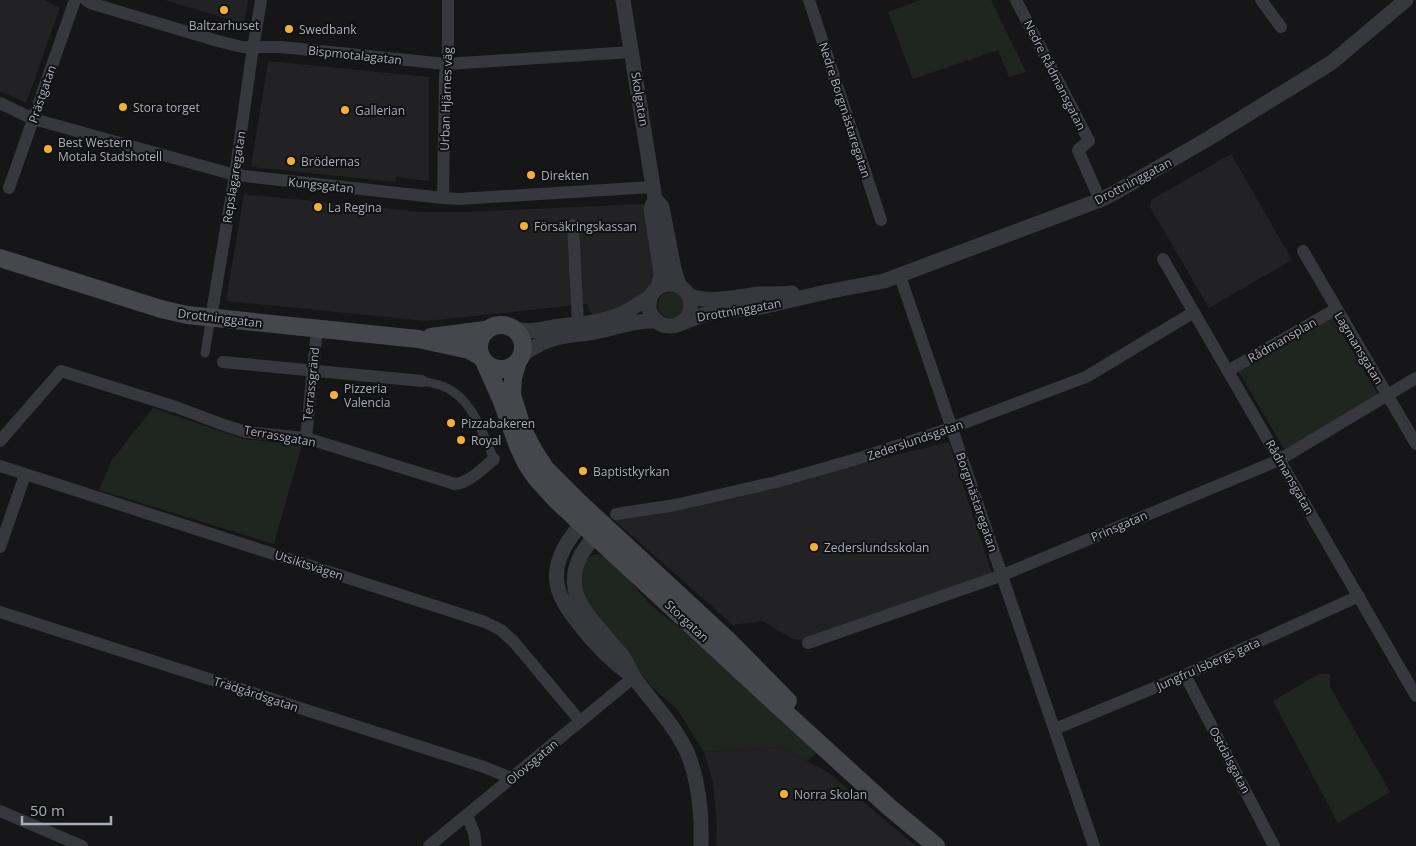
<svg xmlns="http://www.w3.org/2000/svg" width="1416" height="846" font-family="'Open Sans',sans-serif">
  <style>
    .built { fill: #222225 }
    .green { fill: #1e261f }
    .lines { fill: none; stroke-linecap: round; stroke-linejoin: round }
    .pedestrian { stroke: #37383d; stroke-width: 9 }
    .minor { stroke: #37383d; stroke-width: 12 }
    .tertiary { stroke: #37383d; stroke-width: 15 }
    .secondary { stroke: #45474d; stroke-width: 18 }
    .poi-dot { fill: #f2b134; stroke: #111113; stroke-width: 2 }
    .labels { text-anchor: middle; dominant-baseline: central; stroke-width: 4; stroke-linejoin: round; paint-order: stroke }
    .poi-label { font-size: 12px; fill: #a8adb8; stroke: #111113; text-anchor: start }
    .street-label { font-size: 12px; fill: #a8adb8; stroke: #111113 }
  </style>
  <rect width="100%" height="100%" fill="#161618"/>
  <!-- built -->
  <path class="built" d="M0,0H45L60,8L26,103L0,91Z
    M165,0H248L244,24Z
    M268,61L429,77V181L396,177L395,182L251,167Z
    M1231,154L1292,260L1209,308L1150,207L1151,200Z
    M244,194L423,212H462L645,204L656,267L653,284L649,290L627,307L593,317L587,304L426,321L226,301Z
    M949,442L992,574L804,640L793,639L762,621L733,625L614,520L765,487Z
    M781,747L829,773L916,846H716L717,826L713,783L704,752Z"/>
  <!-- green -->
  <path class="green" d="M920,0H991L1026,72L1009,77L998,50L913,79L888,12Z
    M658 305a13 13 0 1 1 26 0a13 13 0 1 1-26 0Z
    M1332,317L1379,396L1285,451L1239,372Z
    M153,408L243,439L302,445L274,544L99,490L112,460Z
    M597,554C618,560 628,580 642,595C655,610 671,622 687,633L821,749L807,761L781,747L704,752L677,709L652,687L595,615L580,588L584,563L591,556Z
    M1319,674H1330V687L1390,792L1338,823L1273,701Z"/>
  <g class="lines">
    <!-- pedestrian -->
    <path class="pedestrian" d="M205,353L211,318
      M422,381C430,383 438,384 445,387C473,400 482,432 494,459"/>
    <!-- minor -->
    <path class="minor" d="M86,0L90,3L218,41L242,47H281L446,64L632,52
      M809,0L881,220
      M1016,0L1089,141L1078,150L1100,200
      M1261,0L1281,27
      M0,103L33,119L48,123L235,175L443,198L459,199L653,187
      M9,188L75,0
      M443,198L445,75L448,54V0
      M573,225L578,324
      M1303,251L1416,444
      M1163,259L1416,696
      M900,276L1094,846
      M211,318L235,175L251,61L261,0
      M223,362L422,381
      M1228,371L1336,309
      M306,438L317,329
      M0,441L61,371L176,407L224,425L246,432L306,438L455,484C469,483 483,468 494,459
      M0,466L485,622L501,630L514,642L580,721
      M616,514L675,505L776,482L860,458L951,428L1086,377L1194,312
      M0,547L25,475
      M0,612L484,767L511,778
      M808,643L1003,575L1279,460L1416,378
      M1185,675L1274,846
      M1055,729L1185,675L1359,596
      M0,811L82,846
      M467,815L474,833L476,846
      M429,846L634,677"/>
    <!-- tertiary -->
    <path class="tertiary" d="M623,0L655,199L651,209L660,266L661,276L658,287
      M655,199L662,207L674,269L679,285
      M649 305a21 21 0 1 1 42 0a21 21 0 1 1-42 0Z
      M690,296C713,304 737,296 760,294C771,294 781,294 792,293
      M682,323L703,315L714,312L762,307L826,292L884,281L1100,200L1116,192L1206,140L1331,63L1406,0
      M514,329L529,331L537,330L553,327L595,322L610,318L624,313L650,297
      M522,355C532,348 541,342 553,339C568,334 584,335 599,331C619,327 636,320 657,321
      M589,516C565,540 544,571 565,604C570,613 577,621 583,629C596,645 610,660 627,672
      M601,529C585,547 571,563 575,589C578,608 601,630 613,645C616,649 620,653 623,657C628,665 631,673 636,680C653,703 675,726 687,752C699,781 702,815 701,846"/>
    <!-- secondary -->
    <path class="secondary" d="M0,258L161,309L187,315L418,339L469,350L480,356
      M479 347a22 22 0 1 1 44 0a22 22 0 1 1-44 0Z
      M431,337L485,330
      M518,361L513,378L512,395L523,430L534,451L545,468L580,503L729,641L788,701
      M485,363L501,399L518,446L526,463L536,478L556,500L763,692L889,807L936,846"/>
  </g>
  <!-- markers -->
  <g class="poi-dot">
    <circle cx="224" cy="10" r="5"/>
    <circle cx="289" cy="29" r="5"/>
    <circle cx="123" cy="107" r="5"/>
    <circle cx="345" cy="110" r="5"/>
    <circle cx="48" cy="149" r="5"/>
    <circle cx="291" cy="161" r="5"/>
    <circle cx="531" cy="175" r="5"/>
    <circle cx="318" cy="207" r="5"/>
    <circle cx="524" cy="226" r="5"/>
    <circle cx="334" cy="395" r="5"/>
    <circle cx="451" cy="423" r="5"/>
    <circle cx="461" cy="440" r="5"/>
    <circle cx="583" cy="471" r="5"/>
    <circle cx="814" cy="547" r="5"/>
    <circle cx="784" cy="794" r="5"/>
  </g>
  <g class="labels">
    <!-- poi labels -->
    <g class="poi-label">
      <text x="224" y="25" text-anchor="middle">Baltzarhuset</text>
      <text x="299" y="29">Swedbank</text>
      <text x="133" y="107">Stora torget</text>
      <text x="355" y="110">Gallerian</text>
      <text x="58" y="142">Best Western<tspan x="58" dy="14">Motala Stadshotell</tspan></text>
      <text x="301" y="161">Brödernas</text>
      <text x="541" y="175">Direkten</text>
      <text x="328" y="207">La Regina</text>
      <text x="534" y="226">Försäkringskassan</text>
      <text x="344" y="388">Pizzeria<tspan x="344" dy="14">Valencia</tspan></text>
      <text x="461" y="423">Pizzabakeren</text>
      <text x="471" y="440">Royal</text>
      <text x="593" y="471">Baptistkyrkan</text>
      <text x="824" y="547">Zederslundsskolan</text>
      <text x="794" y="794">Norra Skolan</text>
    </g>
    <!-- street labels -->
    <g class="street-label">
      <text transform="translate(355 55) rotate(6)">Bispmotalagatan</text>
      <text transform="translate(1055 75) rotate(63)">Nedre Rådmansgatan</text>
      <text transform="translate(42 94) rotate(-71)">Prästgatan</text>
      <text transform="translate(446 99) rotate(-88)">Urban Hjärnes väg</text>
      <text transform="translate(640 99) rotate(81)">Skolgatan</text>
      <text transform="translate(845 110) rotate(72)">Nedre Borgmästaregatan</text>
      <text transform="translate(234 177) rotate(-81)">Repslagaregatan</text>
      <text transform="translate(1133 181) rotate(-28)">Drottninggatan</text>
      <text transform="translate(321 185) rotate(6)">Kungsgatan</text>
      <text transform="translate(739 310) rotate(-10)">Drottninggatan</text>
      <text transform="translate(220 318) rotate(7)">Drottninggatan</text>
      <text transform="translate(1282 340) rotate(-30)">Rådmansplan</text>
      <text transform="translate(1359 348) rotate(59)">Lagmansgatan</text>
      <text transform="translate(311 384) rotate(-84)">Terrassgränd</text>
      <text transform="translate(280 436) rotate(10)">Terrassgatan</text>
      <text transform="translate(915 440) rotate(-19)">Zederslundsgatan</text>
      <text transform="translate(1290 477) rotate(60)">Rådmansgatan</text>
      <text transform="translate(977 502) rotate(71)">Borgmästaregatan</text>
      <text transform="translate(1119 526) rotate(-23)">Prinsgatan</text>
      <text transform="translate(309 565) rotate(18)">Utsiktsvägen</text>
      <text transform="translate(687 621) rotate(43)">Storgatan</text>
      <text transform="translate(1208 664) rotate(-24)">Jungfru Isbergs gata</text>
      <text transform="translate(256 694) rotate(18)">Trädgårdsgatan</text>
      <text transform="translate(1230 760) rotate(62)">Ostdalsgatan</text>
      <text transform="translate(532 762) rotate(-40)">Olovsgatan</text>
    </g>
  </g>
  <!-- scale -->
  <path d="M22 816v8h89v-8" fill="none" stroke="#a8adb8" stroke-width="2.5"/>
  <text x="30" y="816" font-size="15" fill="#a8adb8" stroke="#111113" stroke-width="4" paint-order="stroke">50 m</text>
</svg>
